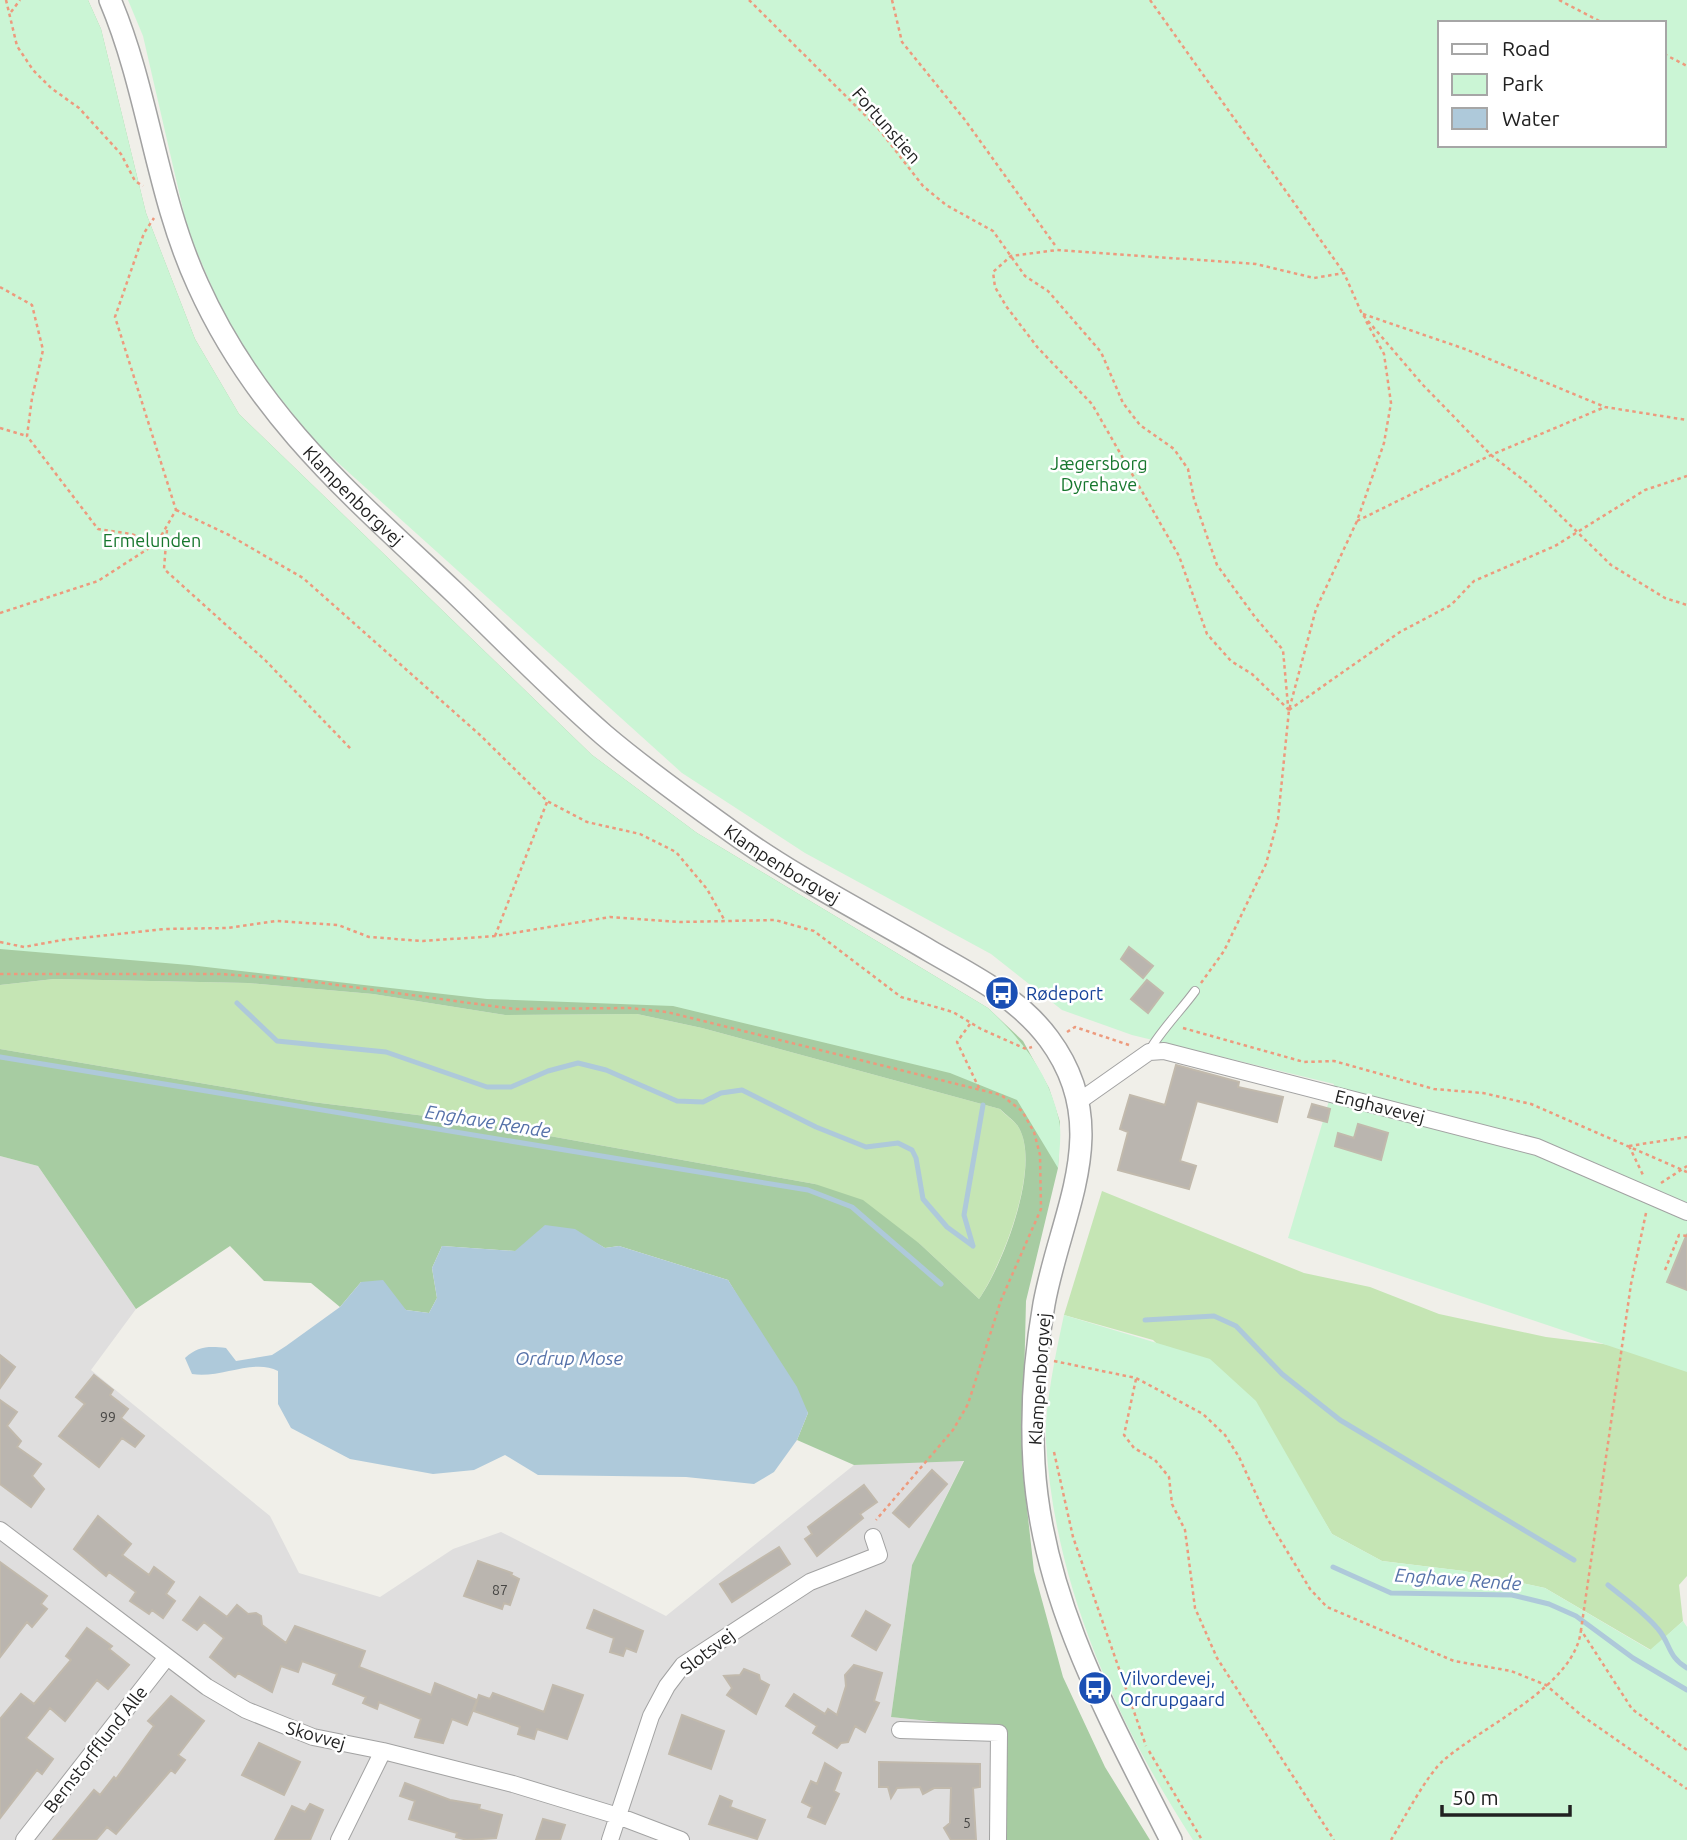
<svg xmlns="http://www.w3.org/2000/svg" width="1687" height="1840" font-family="Ubuntu,sans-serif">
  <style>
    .residential { fill: #dfdede }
    .grass { fill: #c5e5b4 }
    .forest { fill: #a7cca2 }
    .park { fill: #cbf5d5; fill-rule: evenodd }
    .water { fill: #aec9da }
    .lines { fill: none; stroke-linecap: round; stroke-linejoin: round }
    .stream { stroke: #aec9da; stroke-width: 5 }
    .building { fill: #bab5af; stroke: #c1b9ac; stroke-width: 2 }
    .service-casing { stroke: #a2a2a2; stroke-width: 10 }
    .minor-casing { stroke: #a2a2a2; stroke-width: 18 }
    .tertiary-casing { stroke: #a2a2a2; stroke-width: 24 }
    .path { stroke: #ed9a7d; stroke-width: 2.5; stroke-dasharray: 3.5 3.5; stroke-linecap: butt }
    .service { stroke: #fff; stroke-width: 8 }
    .minor { stroke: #fff; stroke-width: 16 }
    .tertiary { stroke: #fff; stroke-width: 21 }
    .labels { text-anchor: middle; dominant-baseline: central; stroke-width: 5; stroke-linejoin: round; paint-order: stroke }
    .number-label { font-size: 14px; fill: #474644 }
    .street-label { font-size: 18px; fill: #212121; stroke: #fff }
    .park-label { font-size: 18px; fill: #17772e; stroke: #fff }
    .transit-label { font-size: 18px; fill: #164399; stroke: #fff; text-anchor: start }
    .water-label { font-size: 19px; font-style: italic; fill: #5672a9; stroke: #fff }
  </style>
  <rect width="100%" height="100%" fill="#f0efe9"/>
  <!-- residential -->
  <path class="residential" d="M0,1156L38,1166L136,1309L91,1370L270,1516L299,1573L380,1597L453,1549L501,1532L666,1616L854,1465L964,1460L912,1565L891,1717L1004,1729L1003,1840H0Z"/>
  <!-- grass -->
  <path class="grass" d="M54,979L248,983L373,994L505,1015L637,1014L702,1028L1000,1109C1005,1115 1015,1121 1019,1128C1041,1167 1002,1265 979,1299L920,1244L815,1184L466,1121L312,1102L0,1049V985Z
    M1102,1191L1304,1273L1370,1287L1439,1314L1546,1337L1667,1352L1687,1360V1576L1679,1585L1683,1621L1651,1650L1545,1588L1464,1571L1382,1561L1332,1534L1298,1477L1153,1340L1064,1315Z"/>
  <!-- forest -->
  <path class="forest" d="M0,0H88L101,29L146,213L195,339L239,414L592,755L697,833L988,1008L1023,1041L1049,1088L1060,1122L1058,1168L1026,1301L1022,1464L1034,1571L1063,1677L1105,1767L1150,1840H1003L1004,1729L891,1717L912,1565L964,1461L854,1465L797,1440L808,1413L728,1280L619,1246L605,1248L591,1240L515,1251L442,1246L432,1268L437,1298L429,1313L406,1310L361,1282L340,1307L311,1283L264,1281L230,1246L136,1309L38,1166L0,1156V1049L312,1102L466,1121L815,1184L863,1200L920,1244L979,1299C1003,1265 1041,1167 1019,1128C1015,1121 1006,1115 1000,1109L702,1028L637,1014L505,1015L373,994L248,983L54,979L0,985Z"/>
  <!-- park -->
  <path class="park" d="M0,0H88L101,29L146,213L195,339L239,414L592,755L697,833L988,1008C1022,1040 1049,1073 1059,1120C1062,1135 1059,1153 1058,1168L1017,1100L950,1073L673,1006L487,999L189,965L0,949Z
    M128,0H1687V1372L1288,1238L1334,1084L1132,1035L1062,1010L991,954L805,853L682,773L315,442L235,341L188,231L143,36ZM1440,23H1664V145H1440Z
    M1064,1315L1210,1359L1256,1401L1332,1534L1382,1561L1464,1571L1545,1588L1650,1650L1683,1621L1687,1627V1840H1193C1116,1721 1054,1585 1046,1441C1044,1409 1057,1347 1064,1315Z"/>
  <!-- water -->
  <path class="water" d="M545,1225L575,1229L605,1248L619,1246L728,1280L797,1387L808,1413L797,1440L774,1472L754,1484L686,1477L538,1475L505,1455L474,1470L433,1474L350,1459L291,1428L278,1404V1371C254,1358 220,1379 192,1374L185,1358C198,1346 209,1346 226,1348L236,1361L272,1355L286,1346L340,1307L361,1282L383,1280L406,1310L429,1313L437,1298L432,1268L442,1246L515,1251Z"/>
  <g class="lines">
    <!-- stream -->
    <path class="stream" d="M237,1003L277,1041L386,1052L487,1087H511L548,1071L578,1063L606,1070L677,1101L703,1102L721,1093L742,1090L816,1127L866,1147L898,1143L912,1150L916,1158L923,1199L947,1227L973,1246
      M0,1057L808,1190L852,1207L941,1284
      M973,1246L964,1215L983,1105
      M1145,1320L1214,1316L1236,1326L1282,1374L1340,1420L1574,1560
      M1333,1567L1391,1593L1512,1595L1549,1604L1576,1616L1633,1658L1687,1690
      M1608,1585C1625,1599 1644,1612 1658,1629C1671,1644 1667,1656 1687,1668"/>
  </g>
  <!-- building -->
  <path class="building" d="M1129,947L1153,966L1143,978L1121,959Z
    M1147,980L1163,993L1148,1013L1131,999Z
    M1176,1065L1239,1082L1238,1087L1283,1097L1277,1122L1197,1101L1180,1161L1196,1166L1189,1189L1118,1170L1128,1132L1120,1129L1130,1095L1165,1105Z
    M1312,1104L1330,1109L1327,1122L1308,1117Z
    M1358,1124L1388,1133L1381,1160L1335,1146L1338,1133L1354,1138Z
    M1687,1234V1290L1667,1282Z
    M0,1355L15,1367L0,1388Z
    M94,1375L113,1390L110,1395L128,1409L121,1418L144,1436L135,1447L122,1438L99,1467L59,1436L85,1404L76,1397Z
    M0,1400L17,1412L7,1426L21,1441L17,1447L41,1464L32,1476L44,1489L31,1507L0,1484Z
    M932,1470L947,1484L909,1527L893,1513Z
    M864,1485L877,1502L860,1514L863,1518L817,1556L805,1539L812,1534L808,1527Z
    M98,1516L131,1544L122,1555L149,1575L154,1567L174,1582L166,1594L175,1601L163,1618L152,1610L149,1614L130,1601L136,1592L109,1572L106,1576L74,1549Z
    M779,1547L790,1564L732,1602L720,1584Z
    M478,1561L512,1573L511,1575L519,1579L510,1605L504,1603L502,1609L464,1596Z
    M0,1562L47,1596L41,1604L47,1609L32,1627L27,1622L0,1657Z
    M200,1597L227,1617L237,1605L248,1614L256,1613L261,1616L262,1625L286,1643L295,1626L365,1651L359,1667L431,1695L435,1683L477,1700L467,1725L452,1719L443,1743L415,1737L421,1719L379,1702L377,1709L363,1703L366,1697L333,1684L337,1674L302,1661L298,1672L281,1666L272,1692L238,1673L235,1677L210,1657L224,1638L204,1622L197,1630L183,1620Z
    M594,1610L643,1631L636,1652L626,1648L623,1656L610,1652L614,1638L587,1628Z
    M866,1611L890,1625L876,1650L852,1636Z
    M87,1628L112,1646L109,1649L129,1665L108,1689L97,1680L65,1721L50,1708L26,1738L53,1759L42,1774L37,1770L0,1818V1719L21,1694L34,1704L71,1660L66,1656Z
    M854,1665L882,1673L874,1701L879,1703L865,1732L855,1726L848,1742L841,1743L837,1748L813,1733L817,1726L786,1706L794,1694L825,1714L828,1709L837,1715L846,1686L845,1675Z
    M744,1669L759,1675L760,1680L769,1685L756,1714L727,1695L732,1688L724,1676L740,1675Z
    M553,1685L583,1695L567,1739L537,1729L534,1739L518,1734L520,1727L474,1711L479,1695L490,1699L493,1693L544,1712Z
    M171,1696L204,1721L178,1755L185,1760L175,1773L171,1770L116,1834L107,1827L96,1840H53L94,1790L100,1795L114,1777L116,1779L154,1726L148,1721Z
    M682,1715L724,1731L711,1769L669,1754Z
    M259,1743L300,1762L284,1795L242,1775Z
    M879,1762L980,1764V1787L973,1788L976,1840H951L944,1828L950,1823L951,1788H934L923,1794L920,1787L897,1788L891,1798L888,1787H879Z
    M825,1763L841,1773L834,1791L839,1794L825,1824L808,1817L812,1807L802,1802L811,1781L817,1784Z
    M405,1783L450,1800L480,1805L479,1809L502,1815L496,1838L467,1840L456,1837L457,1833L409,1819L415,1801L400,1796Z
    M720,1796L732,1801L730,1807L765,1820L757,1839L709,1824Z
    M310,1804L323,1810L310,1840H275L292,1806L305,1812Z
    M543,1819L565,1825L560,1840H536Z"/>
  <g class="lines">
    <!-- service casing -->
    <g class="service-casing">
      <path id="service" d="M1149,1052C1156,1036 1183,1008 1195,991"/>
    </g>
    <!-- minor casing -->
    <g class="minor-casing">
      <path id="minor" d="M1078,1102L1149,1052L1164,1051L1537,1147L1687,1212
        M0,1530L207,1687L246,1710L313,1737L383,1751L513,1784L618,1816L681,1840
        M900,1730L999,1733L998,1840
        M24,1840L167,1657
        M339,1840L383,1751
        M610,1840L651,1716L667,1686L683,1665L810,1582L879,1555L873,1537"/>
    </g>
    <!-- tertiary casing -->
    <g class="tertiary-casing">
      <g id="tertiary">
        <path id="s1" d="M110,0C149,92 156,194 198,285C257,416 352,496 454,592C504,640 552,690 604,735C645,770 689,801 732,832C794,877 864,912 930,951C973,976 1019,998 1049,1039C1115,1128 1061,1211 1044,1304C1035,1355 1031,1413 1034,1464C1042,1601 1111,1721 1171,1840"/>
      </g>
    </g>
    <!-- path -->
    <path class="path" d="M6,0L17,46L33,70L51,88L79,108L121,154L135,181L143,186
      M749,0L878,128L923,186L946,205L993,231L1025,276L1048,291L1101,352L1123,403L1140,425L1174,449L1188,469L1194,499L1217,565L1255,617L1283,650L1288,706
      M892,0L902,42L965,120L1057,248
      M1150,0L1344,273
      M1559,0L1603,23
      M11,12L20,0
      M1664,54L1687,66
      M0,287L32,305L43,350L32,398L27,436L98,529L131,534L156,542
      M1363,314L1465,349L1605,407L1687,420
      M0,428L27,436
      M176,510L229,535L303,578L480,735L547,801L587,822L640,834L676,852L707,889L725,921
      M1357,521L1491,455L1605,407
      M167,530L164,569L265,660L351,749
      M0,613L98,581L157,543L176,510L115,317L144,233L154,218
      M1289,710L1252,674L1231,661L1207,634L1179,556L1092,404L1038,348L1006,306L995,287L993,272L1011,256L1057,250L1256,264L1314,278L1344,273L1362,314L1423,385L1491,455L1526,482L1611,565L1665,598L1687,605
      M1289,710L1400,632L1451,605L1474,581L1555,546L1645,490L1687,476
      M495,936L547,802
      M0,942L24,947L62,940L164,929L228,928L276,921L338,925L369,937L423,941L495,936L610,917L680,922L775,920L814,931L901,997L953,1012L981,1029L1026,1049L1032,1047
      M0,974H220L293,979L514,1009L629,1008L667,1012L1001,1095L1022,1111L1034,1132L1040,1155L1041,1209L1001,1300L968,1404L953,1430L876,1520
      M1201,983L1224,951L1266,864L1278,819L1289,710L1316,609L1357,521L1384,443L1391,403L1384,354L1366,321
      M970,1024L957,1042L979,1088
      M1183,1028L1304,1062L1334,1061L1434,1089L1483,1093L1531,1104L1687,1172
      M1067,1032L1075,1027L1129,1045
      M1629,1146L1687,1137
      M1629,1146L1643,1175
      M1661,1183L1687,1166
      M1646,1213L1631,1284L1581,1630L1632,1709L1687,1750
      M1665,1270L1679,1235L1687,1236
      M1054,1361L1136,1378L1203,1414L1225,1435L1239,1457L1267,1518L1310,1589L1327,1607L1454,1661L1511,1671L1546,1685L1581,1715L1687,1789
      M1136,1379L1124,1435L1134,1448L1155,1460L1169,1477L1172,1504L1185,1530L1195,1608L1217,1658L1334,1840
      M1054,1452L1073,1537L1146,1746
      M1149,1751L1202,1840
      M1391,1840C1404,1819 1427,1774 1444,1760C1484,1725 1575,1686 1581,1630"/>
    <!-- service -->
    <use href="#service" class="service"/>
    <!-- minor -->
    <use href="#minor" class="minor"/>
    <!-- tertiary -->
    <use href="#tertiary" class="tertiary"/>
  </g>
  <!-- icons -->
  <defs>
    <g id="bus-disc" transform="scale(1.75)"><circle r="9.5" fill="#1a4fb4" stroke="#fff"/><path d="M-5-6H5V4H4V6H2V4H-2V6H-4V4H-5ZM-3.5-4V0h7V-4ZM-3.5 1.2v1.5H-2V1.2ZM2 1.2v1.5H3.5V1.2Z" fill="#fff"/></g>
  </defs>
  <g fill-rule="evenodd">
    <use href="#bus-disc" x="1002" y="993"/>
    <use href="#bus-disc" x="1095" y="1688"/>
  </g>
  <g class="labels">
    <!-- number labels -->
    <g class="number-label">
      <text x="108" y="1417">99</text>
      <text x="500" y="1590">87</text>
      <text x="967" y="1823">5</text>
    </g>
    <!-- street labels -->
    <g class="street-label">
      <text transform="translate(887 125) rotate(49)">Fortunstien</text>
      <text stroke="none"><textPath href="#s1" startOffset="562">Klampenborgvej</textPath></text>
      <text stroke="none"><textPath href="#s1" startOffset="1129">Klampenborgvej</textPath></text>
      <text transform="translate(1380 1106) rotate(14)">Enghavevej</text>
      <text transform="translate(1039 1379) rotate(-86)">Klampenborgvej</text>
      <text transform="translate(707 1651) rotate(-37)">Slotsvej</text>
      <text transform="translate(316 1735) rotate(16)">Skovvej</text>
      <text transform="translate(95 1749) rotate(-52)">Bernstorfflund Alle</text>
    </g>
    <!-- park labels -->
    <g class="park-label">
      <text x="1099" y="463">Jægersborg<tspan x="1099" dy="21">Dyrehave</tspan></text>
      <text x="152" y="540">Ermelunden</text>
    </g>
    <!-- transit labels -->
    <g class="transit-label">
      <text x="1026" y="993">Rødeport</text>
      <text x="1120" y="1678">Vilvordevej,<tspan x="1120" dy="21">Ordrupgaard</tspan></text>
    </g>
    <!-- water labels -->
    <g class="water-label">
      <text transform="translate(488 1121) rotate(9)">Enghave Rende</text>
      <text x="569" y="1358">Ordrup Mose</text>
      <text transform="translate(1458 1579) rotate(4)">Enghave Rende</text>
    </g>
  </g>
  <!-- legend -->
  <rect x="1438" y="21" width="228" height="126" fill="#ffffff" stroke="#a6a6a6" stroke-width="2"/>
  <rect x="1452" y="44" width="35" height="10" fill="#ffffff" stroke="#a6a6a6" stroke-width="2"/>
  <text x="1502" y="56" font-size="21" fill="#212121">Road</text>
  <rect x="1452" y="74" width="35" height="21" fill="#cbf5d5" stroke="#a6a6a6" stroke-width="2"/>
  <text x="1502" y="91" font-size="21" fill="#212121">Park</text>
  <rect x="1452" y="108" width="35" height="21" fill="#aec9da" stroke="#a6a6a6" stroke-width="2"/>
  <text x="1502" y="126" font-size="21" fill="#212121">Water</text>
  <!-- scale -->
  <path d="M1442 1805v10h128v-10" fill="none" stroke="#212121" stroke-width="3.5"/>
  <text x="1452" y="1805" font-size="21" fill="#212121" stroke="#ffffff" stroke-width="5" paint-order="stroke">50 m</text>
</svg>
